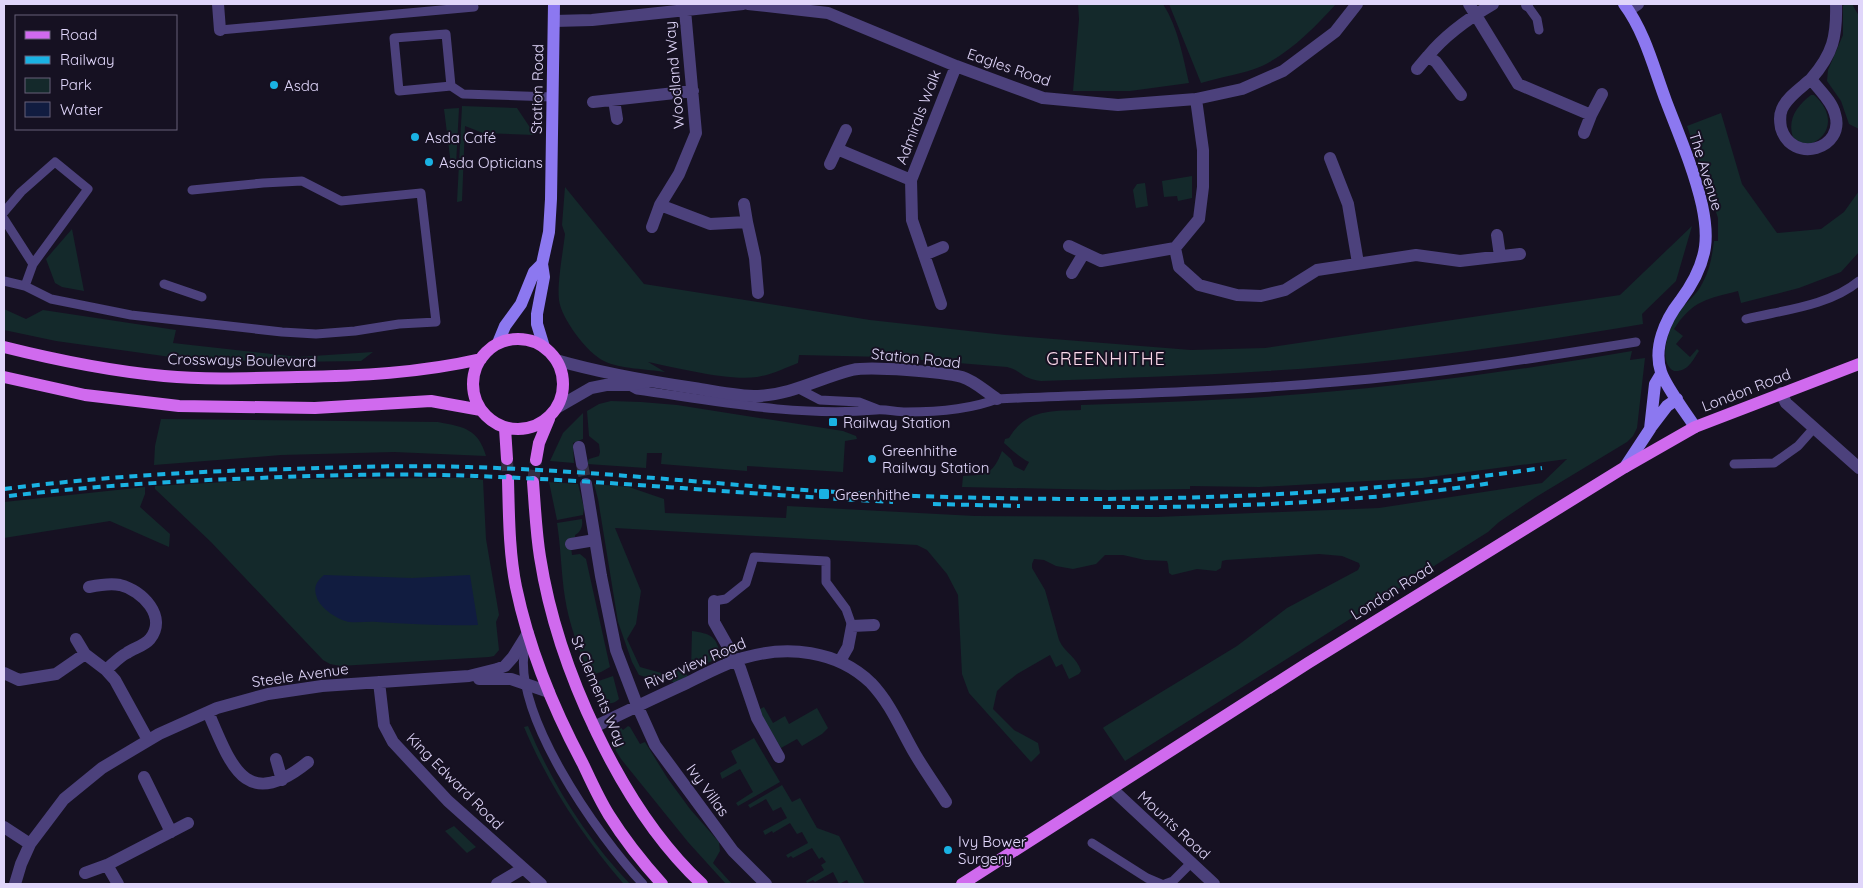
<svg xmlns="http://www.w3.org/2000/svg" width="1863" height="888" font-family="Quicksand,sans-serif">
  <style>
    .green { fill: #14292b }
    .water { fill: #111c40 }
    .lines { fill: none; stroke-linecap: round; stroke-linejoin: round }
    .street-tunnel { stroke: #342f42; stroke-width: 12; stroke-dasharray: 12 6; stroke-linecap: butt }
    .primary-tunnel { stroke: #342f42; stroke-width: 12; stroke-dasharray: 12 6; stroke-linecap: butt }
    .lane { stroke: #4c417c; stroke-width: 9 }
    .street { stroke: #4c417c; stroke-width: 12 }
    .secondary { stroke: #8c78f0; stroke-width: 12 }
    .primary { stroke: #d06aee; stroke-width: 12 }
    .rail { stroke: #1ab2e3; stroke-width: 4; stroke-dasharray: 8 6; stroke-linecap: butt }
    .poi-dot { fill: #1ab2e3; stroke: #161122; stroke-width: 2 }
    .labels { text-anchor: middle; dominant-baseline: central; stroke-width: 4; stroke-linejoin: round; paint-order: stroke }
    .street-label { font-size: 15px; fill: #e0d6fa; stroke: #161122 }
    .poi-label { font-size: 15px; fill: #e0d6fa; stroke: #161122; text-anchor: start }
    .quarter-label { font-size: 18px; letter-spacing: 1px; fill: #fbd8e9; stroke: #161122 }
  </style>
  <rect width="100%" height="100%" fill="#161122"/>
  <!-- green -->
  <path class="green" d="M1078,4H1163C1178,27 1183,57 1189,83L1130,91H1073L1079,19Z
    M1169,4H1336C1315,27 1291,52 1262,66C1244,74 1220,77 1201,83Z
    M1845,4H1852L1859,16V129L1849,124L1841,101L1827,81L1828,70L1843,35V6Z
    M1811,95H1814C1835,113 1833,139 1804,146L1793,137C1787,119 1797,106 1811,95Z
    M462,106L517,108L535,135L483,133L465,126L462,201L457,202Z
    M459,108L456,165H451L444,109Z
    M1721,113L1742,184L1777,233L1821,229L1844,212L1859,191V252L1841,272L1799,288L1741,303L1738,291C1707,299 1693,300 1674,329L1683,336L1676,344L1690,357L1697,349L1699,351C1692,361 1688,372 1674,371C1656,362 1670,325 1679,312C1687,301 1697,295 1703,282C1710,269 1712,256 1714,241H1718V218L1687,126Z
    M1192,176V198L1178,201L1177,196L1164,197L1162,181Z
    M1145,183L1148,206L1136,208L1133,190L1137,184Z
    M565,187L644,284L870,320L1005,335L1191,350L1265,348L1620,295L1692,226L1676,281L1642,314L1643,324C1519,345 1394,363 1268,371C1192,376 1116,378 1041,381C1022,379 1021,370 1007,367L885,357L799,355L798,363C785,368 771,375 757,377C728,381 678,368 648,362L665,372C647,369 620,369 604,361C587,353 561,318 559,300C557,283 563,252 565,234L562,225Z
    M72,229L84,291L62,287L55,283L46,259Z
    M4,309L26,319L43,310L176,330L173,343L298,357L373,352L361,361L288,362L185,359L56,341L4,330Z
    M1632,351L1630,360L1645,358L1637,428L1633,436L1627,442L1536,497L1499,522L1488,532L1125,761L1103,728L1104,727L1237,646L1287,608L1358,570L1360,566L1359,563L1342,556L1319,554L1226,560L1222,561L1221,568L1216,571L1197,569L1172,575L1169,573L1168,564L1167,561L1145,560L1123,555H1105L1096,564L1073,569L1056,566L1044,560L1034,559L1032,564V568L1045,590L1059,640C1064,652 1077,657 1081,671L1079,674L1069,679L1062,664L1056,667L1050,655L1017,674L1002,686L997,691L993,709L1014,730L1038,743L1040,753L1031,762L969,693L962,674L958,595L947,574L927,550L917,545L615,528L641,591L636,624L627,639L640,667L665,674L682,670L688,676L675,683L662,677L649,678L639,675L632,662L618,622L598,499L594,484L629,487L664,499L665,513L786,518L787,506L975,516L1157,517L1379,508L1542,483L1567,459L1422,478L1259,487L1190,486V489L1108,490L962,487L963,476C987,475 993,474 1002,451L1011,459L1014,466L1024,471L1029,462C1019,457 1012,450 1004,443L1005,439L1009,438C1026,409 1052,411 1081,410V405C1131,403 1180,402 1229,399C1364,392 1499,374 1632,351Z
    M611,401L641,402L677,405L843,431L856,436L857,439L845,441L843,472L747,466V471L661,464L662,453H647L646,468L587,464L589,459L599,456L600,452L599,444L589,436L587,411L599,404Z
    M583,413V439L573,443L574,463L550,461L563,433Z
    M161,419L438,422C463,427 478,428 486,456L394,452L281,455L154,465L155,446Z
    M452,478H476L477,479L483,480L486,539L499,615L496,622L499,650L494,656L489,657L340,666L330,664L323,660L211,542L155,489V486L277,479Z
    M549,482L578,484L584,508L583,515L557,520Z
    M145,487V494L140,507L170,534L169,547L110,521L4,538V502Z
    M582,519C583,526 581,532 575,535V537L570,539L572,555L580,554L586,559L610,667L601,672L595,674L589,672C578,649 569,623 565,598C561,573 561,548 557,523Z
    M692,631C710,634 716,635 720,654L717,659L691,670Z
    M613,676L619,699C607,711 595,695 590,684Z
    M764,707L773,723L785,716L789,724L817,708L828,728L822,734L802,746L797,739L781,748L758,710Z
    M619,725L623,730L628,726L630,727L640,744L645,742L668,779L690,809L719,842L720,851L713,863L732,884H726L688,842L621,759L616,751L614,741Z
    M528,726C552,784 587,839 630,884H624L622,882C582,835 548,784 524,727Z
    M754,738L780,782L738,806L736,803L753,792L740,769L722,779L720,773L737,763L731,751Z
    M782,785L792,802L800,798L817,828L839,836L865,884H849L847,880L839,884L833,872L815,882L813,880L807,883L806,881L824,870L821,865L826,862L822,857L819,859L812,848L793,858L791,856L788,858L786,855L808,843L802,832L797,834L790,823L773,833L772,831L765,835L763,831L787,818L781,807L773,811L766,799L750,808L748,805Z
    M454,826L456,828L476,847L467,853L445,831Z"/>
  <!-- water -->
  <path class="water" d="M324,575L412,578L470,575L478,625C444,626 411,624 377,622C368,621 359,623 350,622C339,621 320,608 317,598C313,587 316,582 324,575Z"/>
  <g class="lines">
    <!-- street-tunnel -->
    <path class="street-tunnel" d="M582,464L586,484"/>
    <!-- primary-tunnel -->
    <path class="primary-tunnel" d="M507,459L508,480
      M533,482L536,460"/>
    <!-- lane -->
    <path class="lane" d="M1527,5L1537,19L1539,30
      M220,30L474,7
      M451,86L446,34L394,38L399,91L451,86L463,94L553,97
      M4,212L21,192L55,162L88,189L33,264L25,286
      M4,219L33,264
      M4,281L25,286L51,299L131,315L282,332L316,334L355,331L399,324L436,322L421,193L341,201L302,181L263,183L192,190
      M164,284L202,297
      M1746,319C1783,310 1829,306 1859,281
      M628,385L637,390C716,401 796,417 876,410C886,409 896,412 906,412C936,412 969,410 997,399C1110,394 1223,392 1336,382C1437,374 1537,358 1636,342
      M799,389L820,400L859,402L877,409
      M1734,464L1774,463L1798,446L1814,428
      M714,601L726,599L746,583L754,557L826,561V582L846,609L852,626
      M526,642C507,709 599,837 643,884
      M1092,843L1147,878L1161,884
      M1165,884L1173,881L1191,863"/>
    <!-- street -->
    <path class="street" d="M218,4L220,30
      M748,4L828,13L956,66L1043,98L1118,105L1196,99L1242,89L1283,71L1335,32L1357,4
      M1469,4L1518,84L1591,115
      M1527,4V5
      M685,10L696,133L679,174L660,205L710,224L747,222L755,258L758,293
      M1629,10L1638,4
      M554,21L592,20L743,4
      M1417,69L1428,56
      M1811,79C1819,90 1832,101 1835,114C1846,149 1792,165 1781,128C1780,122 1779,116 1782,109C1787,97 1801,88 1811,79Z
      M1811,79C1833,54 1837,36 1836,4
      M1461,95L1436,62L1428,56C1446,34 1469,18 1493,4
      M614,100L617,119
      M593,102L693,91
      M846,130L837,149L911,180
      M1584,133L1591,115L1602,94
      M1330,158L1348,204L1358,263
      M830,164L837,149
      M744,204L747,222
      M652,227L660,205
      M1497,235L1500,256
      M1069,246L1101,261L1175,248L1199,219L1203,187V150L1196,99
      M1175,248L1179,267L1199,285L1237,295L1261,296L1285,290L1317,270L1416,255L1460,261L1520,254
      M924,255L943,247
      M1072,273L1084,253
      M941,304L912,220L911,180L956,66
      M556,360C601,373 647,381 694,388C715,391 736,396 758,396C791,395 820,378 852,370C871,366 943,372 962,377C975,381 986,392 997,399
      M1781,393L1786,403L1859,468
      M558,407L591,388L606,385H628L644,382
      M579,447L582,464
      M586,484L601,576L616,650L637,705L655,745L733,851L766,884
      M571,544L595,540
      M89,587C99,585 110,583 120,585C142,590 168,617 150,639C144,646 134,648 127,653C119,657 113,664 106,670
      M714,601V622L740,668L757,718L779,757
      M76,639L85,654L106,670L115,680L148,740
      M840,661L848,647L852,626L874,625
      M4,673L19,680L56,674L85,654
      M479,679H511L549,692
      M379,682L384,725L393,742L448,801L541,884
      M208,712C231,765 245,813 308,762
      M594,727C625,712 656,697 687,683C705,674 724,664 743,658C787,645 837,650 871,683C891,704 901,730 915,754C925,771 936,786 946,802
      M276,759L282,780
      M144,777L171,832
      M1112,789L1214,884
      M4,827L30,844
      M107,865L118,884
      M85,873L107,865L188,823
      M15,884L21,864L30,844L64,799L102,768L159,734L217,708L268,694L322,686L469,676L497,669L505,666L513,657L528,633
      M497,884L522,869"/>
    <!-- secondary -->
    <path class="secondary" d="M1624,4C1645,32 1654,69 1666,101C1679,135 1694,170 1702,205C1705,219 1707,233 1705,247C1702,268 1692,285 1680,301C1665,320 1653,348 1661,372C1666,387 1686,413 1695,427
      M498,343L505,326L521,304L534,272L542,264
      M544,347L537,324V314L544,277L542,264L549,232L551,199L554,4
      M1651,427L1667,406L1677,399
      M1625,467L1650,429L1655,384L1661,374"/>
    <!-- primary -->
    <path class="primary" d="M473 384a45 45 0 1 1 90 0a45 45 0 1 1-90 0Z
      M4,347C56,360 110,371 164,376C208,380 253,378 297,377C359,376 420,373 481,359
      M4,377L85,395L179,406L315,408L431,401L481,410
      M505,428L507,459
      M536,460L539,443L549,419
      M508,480C509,516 509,552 516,587C529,649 553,708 583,764C591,781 599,799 609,815C624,839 643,863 662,884
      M533,482C535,507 536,532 540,557C557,666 621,809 702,884
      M962,884L1308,663L1625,467L1695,427L1859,364"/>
    <!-- rail -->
    <path class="rail" d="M4,489C99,477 194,471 290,469C349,467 408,465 468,467C618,471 767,491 916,496C1126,503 1335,499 1542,468
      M9,496C92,486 175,481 258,478C330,475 403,473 475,476C615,481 753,495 893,502
      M933,504L1020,506
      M1103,507C1232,508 1363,502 1492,483"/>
  </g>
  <!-- markers -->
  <g class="poi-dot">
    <circle cx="274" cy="85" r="5"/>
    <circle cx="415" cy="137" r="5"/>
    <circle cx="429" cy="162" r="5"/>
    <rect x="828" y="417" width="10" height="10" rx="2.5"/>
    <circle cx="872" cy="459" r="5"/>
    <rect x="818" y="488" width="12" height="12" rx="2.5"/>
    <circle cx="948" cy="850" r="5"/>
  </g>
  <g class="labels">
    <!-- street labels -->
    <g class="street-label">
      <text transform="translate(1009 67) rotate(19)">Eagles Road</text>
      <text transform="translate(674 75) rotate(-95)">Woodland Way</text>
      <text transform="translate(537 89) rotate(-89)">Station Road</text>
      <text transform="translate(918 117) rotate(-69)">Admirals Walk</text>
      <text transform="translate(1706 171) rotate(73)">The Avenue</text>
      <text transform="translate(916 358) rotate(6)">Station Road</text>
      <text transform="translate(242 360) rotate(1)">Crossways Boulevard</text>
      <text transform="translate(1746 390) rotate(-21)">London Road</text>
      <text transform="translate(1392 591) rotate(-32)">London Road</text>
      <text transform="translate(695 663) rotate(-23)">Riverview Road</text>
      <text transform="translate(300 675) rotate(-8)">Steele Avenue</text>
      <text transform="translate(599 691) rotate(67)">St Clements Way</text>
      <text transform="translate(455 781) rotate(45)">King Edward Road</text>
      <text transform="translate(708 790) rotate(54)">Ivy Villas</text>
      <text transform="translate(1174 825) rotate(43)">Mounts Road</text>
    </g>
    <!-- poi labels -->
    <g class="poi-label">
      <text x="284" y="85">Asda</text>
      <text x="425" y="137">Asda Café</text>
      <text x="439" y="162">Asda Opticians</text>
      <text x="843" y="422">Railway Station</text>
      <text x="882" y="450">Greenhithe<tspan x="882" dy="17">Railway Station</tspan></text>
      <text x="835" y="494">Greenhithe</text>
      <text x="958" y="841">Ivy Bower<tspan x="958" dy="17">Surgery</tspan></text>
    </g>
    <!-- quarter labels -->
    <g class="quarter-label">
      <text x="1106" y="358">GREENHITHE</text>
    </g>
  </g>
  <!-- border -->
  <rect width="1863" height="888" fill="none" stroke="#e0d6fa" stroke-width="10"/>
  <!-- legend -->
  <rect x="15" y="15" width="162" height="115" fill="#161122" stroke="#676078"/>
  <rect x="25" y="31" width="25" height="8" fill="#d06aee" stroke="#676078"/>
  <text x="60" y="40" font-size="15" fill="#e0d6fa">Road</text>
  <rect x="25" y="56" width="25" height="8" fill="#1ab2e3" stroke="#676078"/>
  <text x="60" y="65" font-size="15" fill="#e0d6fa">Railway</text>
  <rect x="25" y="78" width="25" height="15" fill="#14292b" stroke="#676078"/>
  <text x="60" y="90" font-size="15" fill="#e0d6fa">Park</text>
  <rect x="25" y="102" width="25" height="15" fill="#111c40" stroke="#676078"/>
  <text x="60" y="115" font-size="15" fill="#e0d6fa">Water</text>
</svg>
